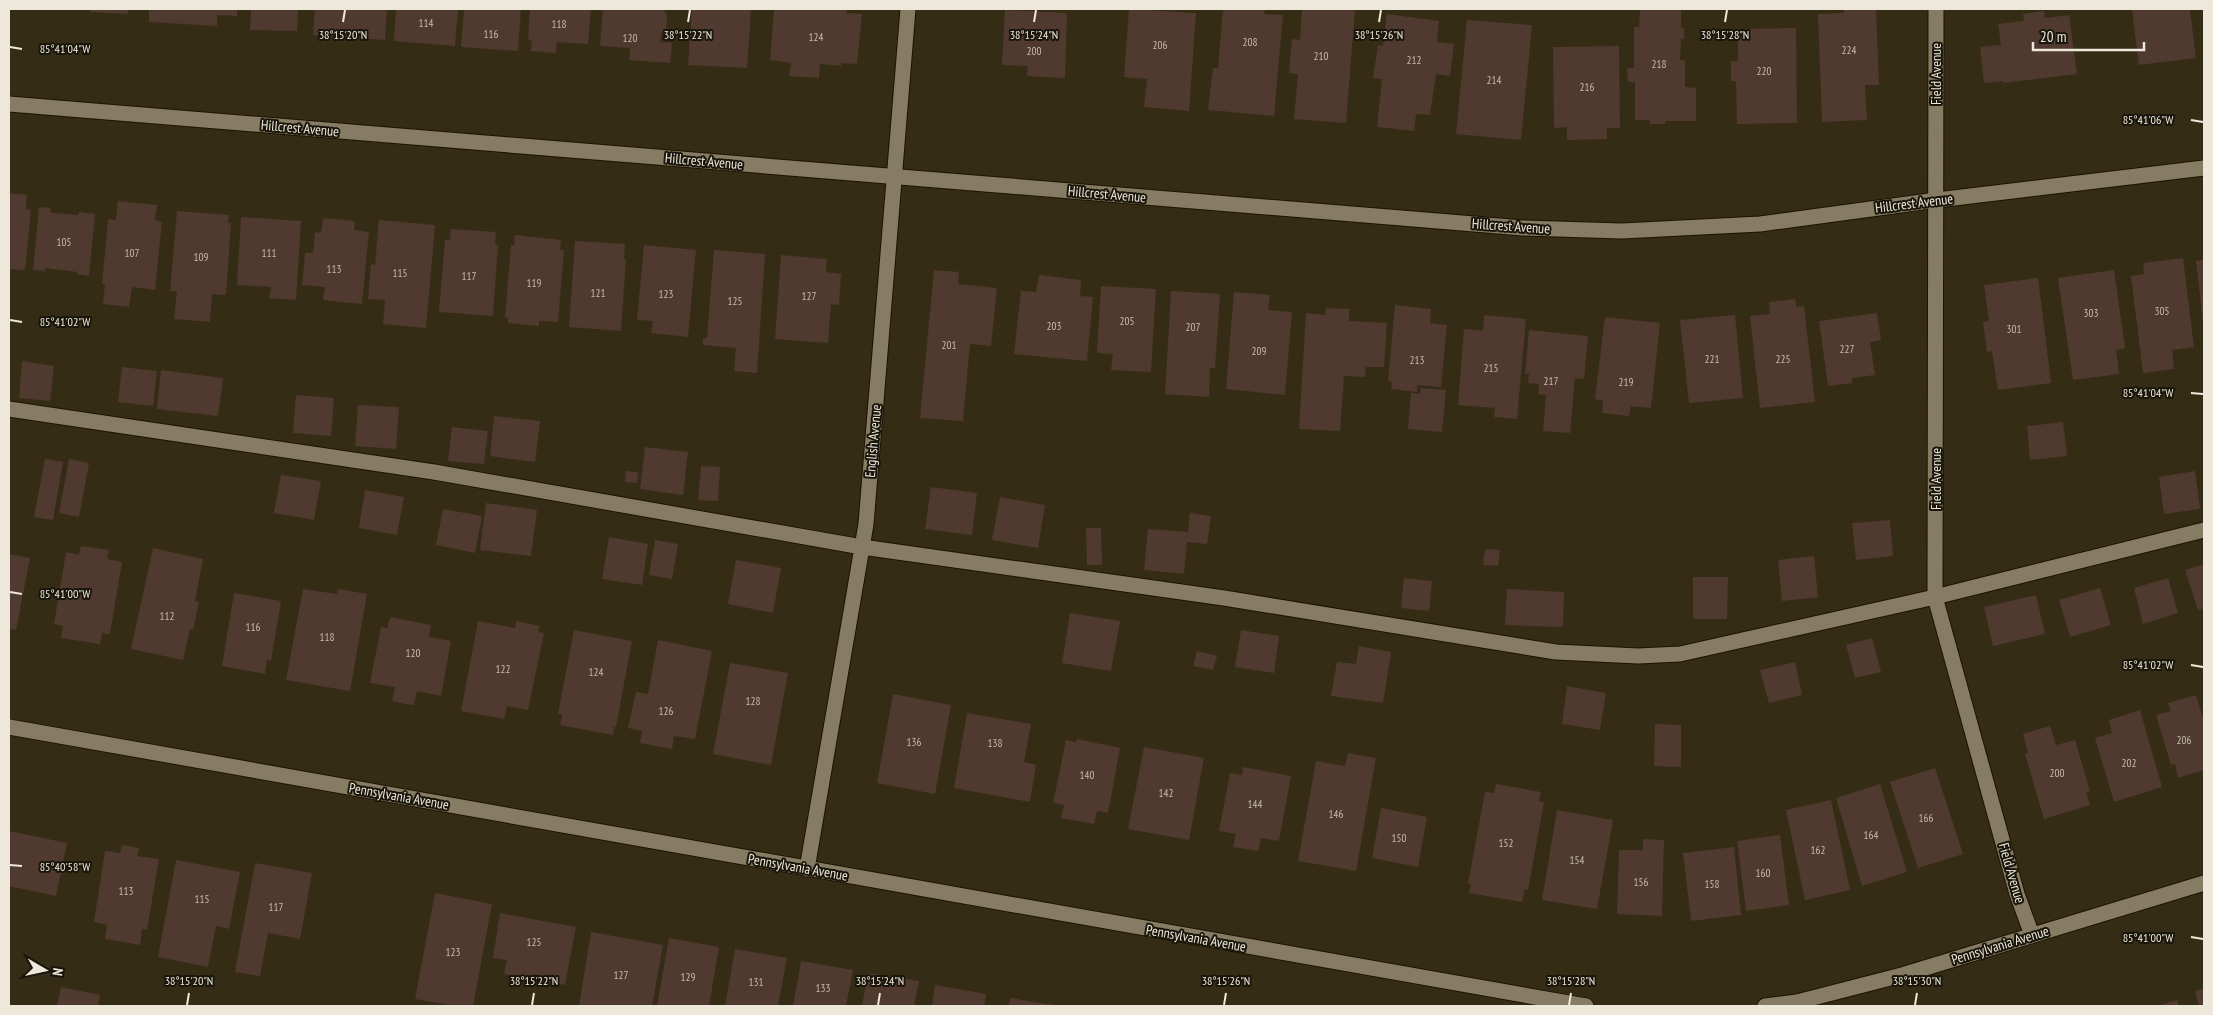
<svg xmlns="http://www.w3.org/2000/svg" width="2213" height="1015" font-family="'PT Sans Narrow',sans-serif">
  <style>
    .building { fill: #50392f }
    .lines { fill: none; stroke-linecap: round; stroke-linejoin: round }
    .lane-casing { stroke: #1d1401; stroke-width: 17 }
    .street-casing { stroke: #1d1401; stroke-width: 17 }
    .secondary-casing { stroke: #1d1401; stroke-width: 17 }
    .lane { stroke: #867b63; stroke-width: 15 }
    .street { stroke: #867b63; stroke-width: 15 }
    .secondary { stroke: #867b63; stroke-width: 15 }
    .ticks { fill: none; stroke: #ede8da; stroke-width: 2 }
    .labels { text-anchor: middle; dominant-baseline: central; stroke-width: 4; stroke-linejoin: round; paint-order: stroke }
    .number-label { font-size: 11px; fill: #c6bcaf }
    .street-label { font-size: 14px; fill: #ede8da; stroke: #19150b }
    .ticks-label { font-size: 12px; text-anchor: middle; fill: #ede8da; stroke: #19150b; stroke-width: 4; stroke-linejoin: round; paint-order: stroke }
  </style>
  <rect width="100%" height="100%" fill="#352c16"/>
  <!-- building -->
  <path class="building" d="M90,9H128V14L90,12Z
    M149,9H237V16L217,15V26L149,22Z
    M251,9H298L297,31L250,30Z
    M315,9H387L385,40L313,35Z
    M396,9H458L455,46L394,41Z
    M464,9H521L518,51L461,47Z
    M530,9H591L588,44L557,42L556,53L531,51L532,41L528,40Z
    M603,9H663L667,15L666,31L661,33L660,42L672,43L670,63L629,60L630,48L600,46Z
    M692,9H751L747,68L688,65Z
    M774,9H847L846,13L862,14L857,64L841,63V66L820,64L819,78L789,76L791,63L770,60Z
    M1129,9L1196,13L1189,111L1144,107L1147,79L1124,77Z
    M1223,9H1265L1264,14L1283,15L1274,116L1208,110L1213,68H1218Z
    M1302,9H1355L1346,123L1294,119L1298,74L1289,73L1292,39L1300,40Z
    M1640,9H1681V28H1684V39H1681L1680,60H1685V87L1696,88V121H1666L1665,124H1650V120H1635V82H1628L1627,68H1634V27H1639Z
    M1844,9H1876L1879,85H1865L1867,120L1822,122L1818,14L1844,13Z
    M2132,9H2190L2196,58L2139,65Z
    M1005,10L1067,13L1065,78L1027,76L1028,66L1002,65Z
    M2044,11L2045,18L2069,15L2077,74L2003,83V81L1984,83L1980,47L2001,45L1998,24L2024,21L2023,14Z
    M1387,14L1439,21L1437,42L1454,44L1450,76L1436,74L1430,115L1416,114L1414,131L1377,127L1382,79L1373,78L1378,45L1383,46Z
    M1467,20L1532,25L1521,140L1456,134Z
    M1796,28L1797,123L1737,124L1736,81H1731V61H1738V29Z
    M1619,46L1620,128H1607V139L1567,140V127L1554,128L1553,47Z
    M9,193L27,195L26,209L31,210L25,270L9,269Z
    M118,201L157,205L155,220L162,222L155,290L132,287L129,307L103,304L105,284H102L108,219L116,220Z
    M39,207L51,208L50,212L53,213L78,215L79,212L95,214L89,276L77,274V272L45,268V271L33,270Z
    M177,211L229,215L228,223H231L226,295L212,294L210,322L174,319L177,291H170Z
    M241,217L301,221L296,300L269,298L271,287L237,285Z
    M323,218L355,221L354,230L369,232L362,304L323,300L325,287L302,285L305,253H313L315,232L321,233Z
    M379,220L435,225L426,328L383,324L385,300L368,299L371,264L375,265Z
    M451,229L496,232L495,245H498L493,316L439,312L445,240H450Z
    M515,235L561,240L560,250H564L558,322L539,321V326L508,323V318L505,317L511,245L514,246Z
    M575,241L625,244L624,259H626L621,331L569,327Z
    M644,245L696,250L688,337L651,333L653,321L637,320Z
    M714,250L765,254L757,373L734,371L736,348L703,345V338H707Z
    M781,255L827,259L826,272L841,274L839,305L831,304L828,343L775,339Z
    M2183,258L2194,347L2172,350L2174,369L2143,373L2131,276L2144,274L2143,263Z
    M2204,260V322H2203L2196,261Z
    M934,270L959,272L958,284L997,288L991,346L970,344L963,421L920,418Z
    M2114,270L2125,348L2116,350L2119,374L2073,380L2058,278Z
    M1039,275L1081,280L1080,296L1093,297L1087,361L1014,354L1021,291L1036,292Z
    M2038,278L2051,383L1998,390L1992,351L1987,352L1983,322L1989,321L1984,285Z
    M1101,286L1156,289L1151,372L1111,370L1113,354L1097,353Z
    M1171,291L1220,294L1215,368H1210L1209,397L1165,394Z
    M1234,292L1270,295L1268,310L1292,312L1285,395L1226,389Z
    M1795,299L1796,307L1804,306L1815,402L1760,408L1750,316L1770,314L1769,302Z
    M1395,305L1431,309L1430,323L1447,325L1441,387L1417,385V392L1391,389L1392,382L1388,381Z
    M1326,308L1349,309V321L1387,323L1384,367H1366L1365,377L1344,376L1340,431L1299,429L1306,313L1325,315Z
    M1877,313L1881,340L1870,342L1875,375L1852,378V383L1828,386L1819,321Z
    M1484,315L1526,319L1517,419L1494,417L1495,408L1458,405L1464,329L1483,331Z
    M1735,315L1743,398L1689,403L1680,320Z
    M1605,317L1660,323L1651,408L1631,406L1629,416L1602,413L1603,401L1595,399Z
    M1529,330L1588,336L1584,379L1575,378L1570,433L1543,431L1546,395L1538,394L1539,384L1528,383L1529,374H1525Z
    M22,361L54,366L50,401L19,398Z
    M122,367L157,371L153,406L118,402Z
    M161,370L223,378L218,416L157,409Z
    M1421,388L1446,390L1442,432L1408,429L1411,393L1420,394Z
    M296,395L334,398L331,436L293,433Z
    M358,405L399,407L396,449L355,446Z
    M494,416L540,421L535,462L490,456Z
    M2063,422L2067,456L2030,460L2027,426Z
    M452,427L488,431L484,464L448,461Z
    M645,447L688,452L683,495L640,489Z
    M45,459L63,462L53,520L34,517Z
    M69,459L89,463L79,517L59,513Z
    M701,466L720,467L718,501L698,500Z
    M626,471L638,472L637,483L625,482Z
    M2195,471L2200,509L2164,514L2159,477Z
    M281,475L321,481L314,520L274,513Z
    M931,487L977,493L972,535L925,529Z
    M365,490L404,497L397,535L359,528Z
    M1000,497L1045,505L1038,548L992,540Z
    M486,503L537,510L531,556L480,550Z
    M443,509L482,516L475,553L436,545Z
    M1190,513L1211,516L1207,544L1187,542L1184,574L1144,570L1148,529L1187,532V539Z
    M1890,520L1893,556L1856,560L1852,523Z
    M1086,528H1101L1102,565H1087Z
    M609,537L648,544L642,585L602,579Z
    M655,540L678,544L672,579L649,575Z
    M81,546L109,550L107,559L122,562L110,634L102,633L100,644L61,638L63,626L54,624L66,552L79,555Z
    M153,548L203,559L195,601L199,602L193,630L190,629L183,660L131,649Z
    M1485,549L1500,550L1498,566L1483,565Z
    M9,554L30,558L16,630L9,629Z
    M1814,556L1818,597L1782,601L1778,560Z
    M736,560L781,568L773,613L728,604Z
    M2204,564V608L2198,610L2185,570Z
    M1693,577H1728L1727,619H1693Z
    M1404,578L1432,581L1429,611L1401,608Z
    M2168,578L2178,613L2143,624L2134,588Z
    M2100,588L2111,625L2070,637L2059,600Z
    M303,589L337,594L338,589L367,594L350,691L286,680Z
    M1507,589L1564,592L1563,627L1505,625Z
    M234,593L281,601L271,661L267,660L265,674L222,666Z
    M2036,595L2045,634L1993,646L1984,607Z
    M1070,613L1120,621L1111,671L1062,663Z
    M390,617L431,625L429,637L451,641L441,696L417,691L414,705L405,704L392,701L395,687L370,683L381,627L387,628Z
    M478,621L515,628L516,621L540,626L538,632L544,633L528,710L507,706L504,719L461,711Z
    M574,630L632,641L616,727H614L613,735L560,725L562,714H558Z
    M1241,630L1279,636L1274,673L1235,667Z
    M1872,638L1881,672L1855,678L1846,645Z
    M658,640L712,651L695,739L674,736L672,749L640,743L642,731L628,728L636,692L648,694Z
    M1359,646L1391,652L1383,703L1331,696L1337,662L1356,664Z
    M1197,651L1217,656L1213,670L1193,666Z
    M1795,662L1802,695L1769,703L1760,670Z
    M730,663L788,673L771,765L713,754Z
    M1567,686L1606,693L1600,730L1562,724Z
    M893,694L951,705L935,794L877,783Z
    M2196,695L2202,715L2204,716V770L2178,778L2175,764L2171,765L2156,715L2171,711L2168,703Z
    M2140,710L2162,787L2114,802L2095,738L2112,733L2109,720Z
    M967,713L1031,724L1024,762L1036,765L1030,802L954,788Z
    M1655,724L1681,725V767L1654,766Z
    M2050,726L2056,745L2075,740L2090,791L2086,792L2090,805L2044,819L2025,754L2028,753L2023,734Z
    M1077,739L1120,748L1108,813L1097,811L1094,824L1061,818L1064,805L1053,803L1066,740L1076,742Z
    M1144,747L1204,758L1189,840L1128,829Z
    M1348,753L1376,758L1356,871L1298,861L1316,761L1345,766Z
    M1243,767L1291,776L1279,841L1261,838L1258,851L1233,847L1236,834L1219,831L1230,773L1242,775Z
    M1935,768L1963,854L1918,868L1890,782Z
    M1496,784L1541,792L1539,801L1544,802L1528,890L1525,889L1522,902L1469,893L1471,884H1468L1485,792L1494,793Z
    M1880,784L1907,872L1862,886L1836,798Z
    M1831,800L1850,890L1805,900L1786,810Z
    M1381,808L1427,817L1418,867L1372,858Z
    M1557,810L1613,820L1597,909L1542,900Z
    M9,831L67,843L56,896L9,886Z
    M1780,835L1789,905L1746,911L1737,841Z
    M1643,839L1664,840L1662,916L1617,914L1619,850H1643Z
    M122,845L139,848L137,856L159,859L147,930L142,929L140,945L105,939L107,925L94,922L105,851L120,853Z
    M1734,847L1741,915L1691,921L1683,853Z
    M176,860L240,872L229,929L216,926L208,967L158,957Z
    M255,863L312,873L300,939L268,933L260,976L235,972Z
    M435,893L492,904L473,1006H454L415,999Z
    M500,913L576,927L565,985L504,974L507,960L493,958Z
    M591,932L663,945L652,1006H579Z
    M669,938L719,947L709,1006H657Z
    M735,949L787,958L778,1006H725Z
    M801,961L853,970L846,1006H793Z
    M868,973L919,981L914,1006H862Z
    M935,985L986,994L984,1006H932Z
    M61,987L100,995L98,1006H57Z
    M2204,988V1006H2199L2195,991Z
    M1010,998L1054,1005V1006H1009Z
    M2177,1000L2179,1006H2158Z"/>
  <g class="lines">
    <!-- lane casing -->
    <g class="lane-casing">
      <path id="lane" d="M9,409L434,472L862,547L1224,598L1556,652L1638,656L1680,654L1935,597L2204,530"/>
    </g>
    <!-- street casing -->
    <g class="street-casing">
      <path id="street" d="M1936,9L1935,597L2017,894L2032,935
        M9,727L1586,1006
        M807,869L866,524L908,9
        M1765,1006L1797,1002L1902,975L2204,883"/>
    </g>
    <!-- secondary casing -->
    <g class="secondary-casing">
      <path id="secondary" d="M9,104L1523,228L1622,231L1760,224L1937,200L2204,168"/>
    </g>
    <!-- lane -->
    <use href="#lane" class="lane"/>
    <!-- street -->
    <use href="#street" class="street"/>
    <!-- secondary -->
    <use href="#secondary" class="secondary"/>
  </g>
  <!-- ticks -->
  <path class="ticks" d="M343,22L345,10M688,22L690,10M1034,22L1036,10M1379,22L1381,10M1725,22L1727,10M10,47L22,49M2191,120L2203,122M10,320L22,322M2191,393L2203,394M10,592L22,594M2191,665L2203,667M10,865L22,866M2191,937L2203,939M187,1005L189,993M532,1005L534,993M878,1005L880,993M1224,1005L1226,993M1569,1005L1571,993M1915,1005L1917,993"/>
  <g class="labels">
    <!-- number labels -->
    <g class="number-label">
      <text x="426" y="23">114</text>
      <text x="559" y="24">118</text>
      <text x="491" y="34">116</text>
      <text x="816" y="37">124</text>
      <text x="630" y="38">120</text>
      <text x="1250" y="42">208</text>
      <text x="1160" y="45">206</text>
      <text x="1849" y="50">224</text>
      <text x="1034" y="51">200</text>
      <text x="1321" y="56">210</text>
      <text x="1414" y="60">212</text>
      <text x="1659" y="64">218</text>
      <text x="1764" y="71">220</text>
      <text x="1494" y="80">214</text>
      <text x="1587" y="87">216</text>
      <text x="64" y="242">105</text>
      <text x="132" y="253">107</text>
      <text x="269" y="253">111</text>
      <text x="201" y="257">109</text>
      <text x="334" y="269">113</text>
      <text x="400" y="273">115</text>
      <text x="469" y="276">117</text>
      <text x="534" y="283">119</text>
      <text x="598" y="293">121</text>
      <text x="666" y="294">123</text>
      <text x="809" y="296">127</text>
      <text x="735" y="301">125</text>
      <text x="2162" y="311">305</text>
      <text x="2091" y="313">303</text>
      <text x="1127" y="321">205</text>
      <text x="1054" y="326">203</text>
      <text x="1193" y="327">207</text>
      <text x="2014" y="329">301</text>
      <text x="949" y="345">201</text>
      <text x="1847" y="349">227</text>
      <text x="1259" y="351">209</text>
      <text x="1712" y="359">221</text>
      <text x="1783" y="359">225</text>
      <text x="1417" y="360">213</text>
      <text x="1491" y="368">215</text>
      <text x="1551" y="381">217</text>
      <text x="1626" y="382">219</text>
      <text x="167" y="616">112</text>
      <text x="253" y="627">116</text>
      <text x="327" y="637">118</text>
      <text x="413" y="653">120</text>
      <text x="503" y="669">122</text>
      <text x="596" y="672">124</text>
      <text x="753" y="701">128</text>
      <text x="666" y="711">126</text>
      <text x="2184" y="740">206</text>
      <text x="914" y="742">136</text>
      <text x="995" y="743">138</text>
      <text x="2129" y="763">202</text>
      <text x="2057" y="773">200</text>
      <text x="1087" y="775">140</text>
      <text x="1166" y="793">142</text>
      <text x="1255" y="804">144</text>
      <text x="1336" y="814">146</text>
      <text x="1926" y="818">166</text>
      <text x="1871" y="835">164</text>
      <text x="1399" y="838">150</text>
      <text x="1506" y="843">152</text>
      <text x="1818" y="850">162</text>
      <text x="1577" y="860">154</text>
      <text x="1763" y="873">160</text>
      <text x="1641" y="882">156</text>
      <text x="1712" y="884">158</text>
      <text x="126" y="891">113</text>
      <text x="202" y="899">115</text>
      <text x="276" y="907">117</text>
      <text x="534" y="942">125</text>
      <text x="453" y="952">123</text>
      <text x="621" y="975">127</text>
      <text x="688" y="977">129</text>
      <text x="756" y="982">131</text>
      <text x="823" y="988">133</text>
    </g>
    <!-- street labels -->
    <g class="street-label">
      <text transform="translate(1936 74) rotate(-90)">Field Avenue</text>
      <text transform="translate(300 128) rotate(5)">Hillcrest Avenue</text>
      <text transform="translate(704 161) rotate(5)">Hillcrest Avenue</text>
      <text transform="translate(1107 194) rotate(5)">Hillcrest Avenue</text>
      <text transform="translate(1914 203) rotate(-7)">Hillcrest Avenue</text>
      <text transform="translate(1511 226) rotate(4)">Hillcrest Avenue</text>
      <text transform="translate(873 441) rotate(-85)">English Avenue</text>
      <text transform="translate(1936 479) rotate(-90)">Field Avenue</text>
      <text transform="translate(399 796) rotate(10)">Pennsylvania Avenue</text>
      <text transform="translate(798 867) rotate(10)">Pennsylvania Avenue</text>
      <text transform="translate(2012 873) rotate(74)">Field Avenue</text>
      <text transform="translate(1196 938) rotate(10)">Pennsylvania Avenue</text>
      <text transform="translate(2000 945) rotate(-17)">Pennsylvania Avenue</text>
    </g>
  </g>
  <g class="ticks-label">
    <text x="343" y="39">38°15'20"N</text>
    <text x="688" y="39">38°15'22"N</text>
    <text x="1034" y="39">38°15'24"N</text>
    <text x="1379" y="39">38°15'26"N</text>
    <text x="1725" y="39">38°15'28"N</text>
    <text x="65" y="53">85°41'04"W</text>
    <text x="2148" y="124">85°41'06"W</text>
    <text x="65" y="326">85°41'02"W</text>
    <text x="2148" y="397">85°41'04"W</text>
    <text x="65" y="598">85°41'00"W</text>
    <text x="2148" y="669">85°41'02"W</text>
    <text x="65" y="871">85°40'58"W</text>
    <text x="2148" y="942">85°41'00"W</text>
    <text x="189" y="985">38°15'20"N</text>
    <text x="534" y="985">38°15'22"N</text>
    <text x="880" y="985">38°15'24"N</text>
    <text x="1226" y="985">38°15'26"N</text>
    <text x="1571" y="985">38°15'28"N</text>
    <text x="1917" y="985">38°15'30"N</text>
  </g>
  <!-- border -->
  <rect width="2213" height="1015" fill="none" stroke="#ede8da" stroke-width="20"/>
  <!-- north arrow -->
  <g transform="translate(45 970) rotate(99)" stroke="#19150b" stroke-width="4" paint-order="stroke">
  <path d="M0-4L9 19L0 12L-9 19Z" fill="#ede8da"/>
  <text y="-8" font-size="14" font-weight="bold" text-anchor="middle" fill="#ede8da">N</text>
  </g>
  <!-- scale -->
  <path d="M2033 42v8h111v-8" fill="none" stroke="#ede8da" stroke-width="2.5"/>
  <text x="2040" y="42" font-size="15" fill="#ede8da" stroke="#19150b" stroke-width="4" paint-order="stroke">20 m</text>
</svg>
